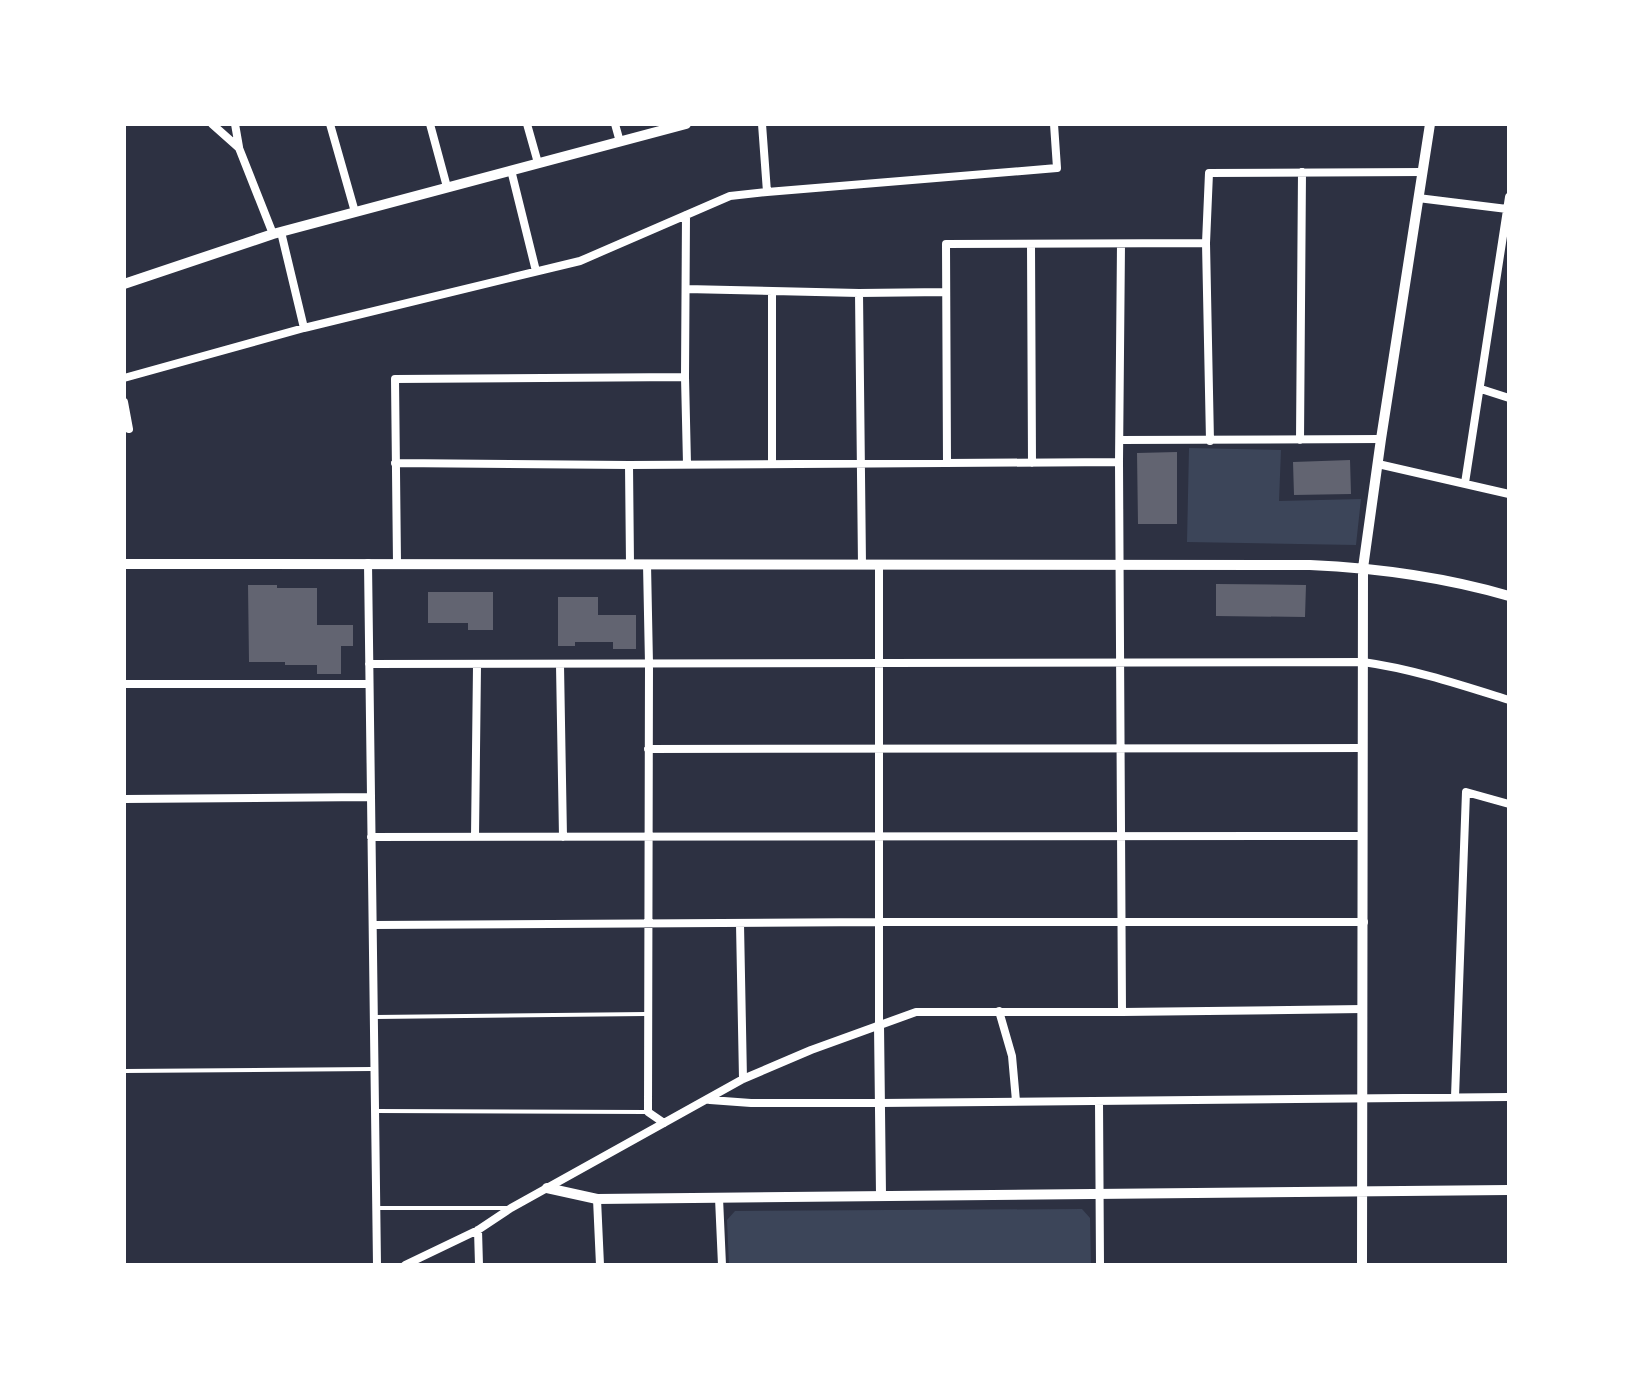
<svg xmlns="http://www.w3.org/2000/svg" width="1633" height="1389" font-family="'Noto Serif',serif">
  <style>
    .green { fill: #3c4559 }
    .building { fill: #626471 }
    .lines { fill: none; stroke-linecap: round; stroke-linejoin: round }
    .service { stroke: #fff; stroke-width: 4 }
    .minor { stroke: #fff; stroke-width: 8 }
    .tertiary { stroke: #fff; stroke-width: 10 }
  </style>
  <rect width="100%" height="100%" fill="#2d3142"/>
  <!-- green -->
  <path class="green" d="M1189,448L1281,450L1279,501L1361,499L1356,545L1187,542Z
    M1082,1209L1090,1218L1091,1265H729L727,1220L735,1211Z"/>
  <!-- building -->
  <path class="building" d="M1177,452V524H1138L1137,453Z
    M1350,460L1351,494L1294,495L1293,462Z
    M1216,584L1306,585L1305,617L1216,616Z
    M248,585H277V588H317V625H353V646H341V674H317V665H285V662H249Z
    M428,592H493V630H468V623H428Z
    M558,597H598V615H636V649H613V642H575V646H558Z"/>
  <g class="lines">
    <!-- service -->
    <path class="service" d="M375,1017L646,1014
      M124,1071L372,1069
      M375,1111L646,1112
      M378,1208H509"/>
    <!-- minor -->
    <path class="minor" d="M212,124L239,148L273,234
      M235,124L239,147
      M330,124L355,212
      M430,124L447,187
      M527,124L538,163
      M615,124L620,142
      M762,124L767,192
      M511,170L536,271
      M1418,198L1507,209
      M686,215L685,377L687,464
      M281,232L304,328
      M1031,244L1032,463
      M1121,244L1119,462L1122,1012
      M686,289L859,293L946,292
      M772,292V464
      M859,293L862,565
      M124,378L304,328L580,261L730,196L767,192L1057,168L1054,124
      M1481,389L1509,398
      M124,402L129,429
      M1120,440L1381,439
      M1300,440L1302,172
      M1210,441L1206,243L1209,173L1423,172
      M395,463L629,465L1119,462
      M947,463L946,244L1206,243
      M1378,464L1509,494
      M629,465L630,564
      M1465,483L1509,197
      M368,563L377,1265
      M397,563L395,379L685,377
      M647,564L649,664L648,1112L664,1123
      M369,664L1363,662C1413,669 1461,685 1509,700
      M560,665L563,837
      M124,684H369
      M648,749L1363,748
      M124,799L371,797
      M371,837L1363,836
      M475,837L477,666
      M740,924L743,1079
      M373,925L879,922H1364
      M999,1011L1012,1056L1016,1101
      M879,1025V565
      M1455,1097L1466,792L1509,804
      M710,1100L751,1103H880L1509,1097
      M1099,1101L1100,1265
      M719,1198L722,1265
      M597,1199L600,1265
      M478,1230L479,1265
      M405,1265L478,1230L511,1208L743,1079L811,1050L916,1012H1122L1363,1009"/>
    <!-- tertiary -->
    <path class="tertiary" d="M124,284L273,234L686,124
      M124,564L1310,565C1377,568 1444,577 1509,596
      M879,1025L881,1195
      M547,1188L597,1199L1509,1190
      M1362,1265L1363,568L1381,439L1430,124"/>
  </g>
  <!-- border -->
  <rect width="1633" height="1389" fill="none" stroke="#ffffff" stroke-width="252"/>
</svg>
